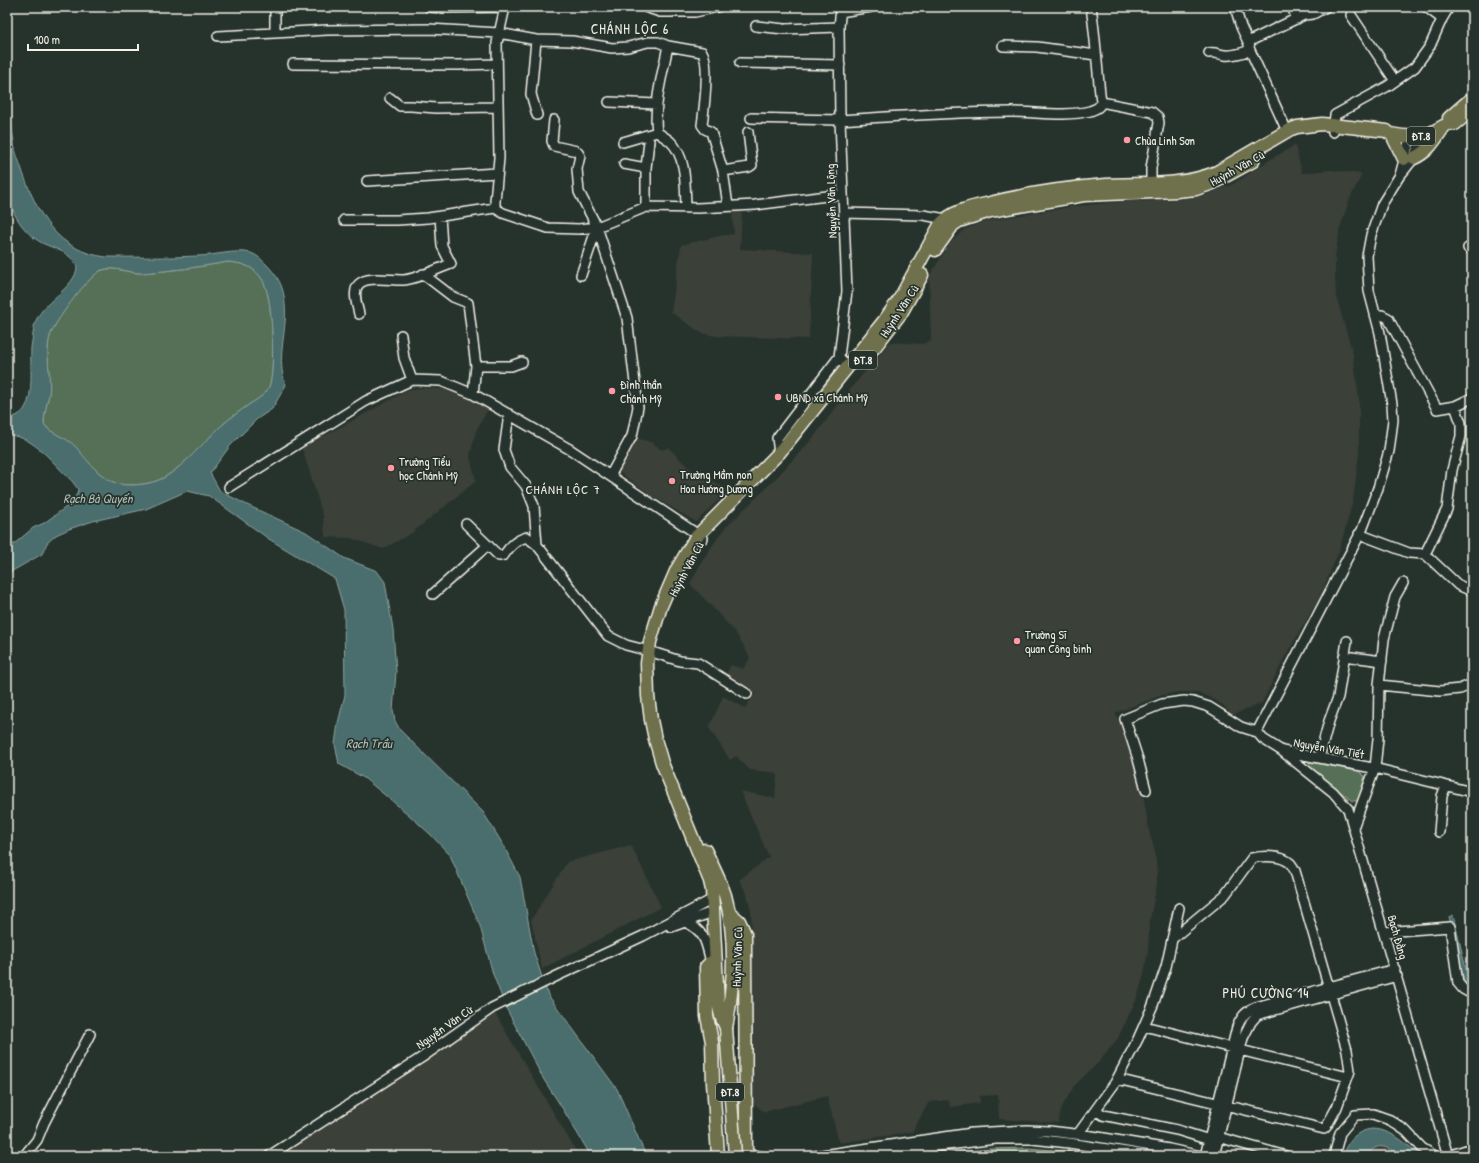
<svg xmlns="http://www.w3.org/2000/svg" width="1479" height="1163" font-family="'Patrick Hand',sans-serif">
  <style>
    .built { fill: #3a3f39 }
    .green { fill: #557056; stroke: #a4b09f }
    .water { fill: #4a6e6d; stroke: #8ea29e; fill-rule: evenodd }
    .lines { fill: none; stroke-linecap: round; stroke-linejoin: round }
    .minor-casing { stroke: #f4f1e8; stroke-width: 12 }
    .major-casing { stroke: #f4f1e8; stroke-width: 15 }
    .minor { stroke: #26332d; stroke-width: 9 }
    .major { stroke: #6e714b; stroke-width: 12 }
    .major-bridge-casing { stroke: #f4f1e8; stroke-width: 15; stroke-linecap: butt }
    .major-bridge { stroke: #6e714b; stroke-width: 12 }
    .poi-dot { fill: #ff9aa2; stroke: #26332d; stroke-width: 1.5 }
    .labels { text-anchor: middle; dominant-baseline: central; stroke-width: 3.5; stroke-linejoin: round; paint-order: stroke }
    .shield { fill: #26332d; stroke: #b6b8b0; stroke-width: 1 }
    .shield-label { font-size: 11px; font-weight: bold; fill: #f4f1e8 }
    .poi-label { font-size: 12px; fill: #f4f1e8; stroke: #26332d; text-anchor: start }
    .street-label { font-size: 12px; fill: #f4f1e8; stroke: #26332d }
    .neighbourhood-label { font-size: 13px; letter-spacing: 1px; fill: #f4f1e8; stroke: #26332d }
    .water-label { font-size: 13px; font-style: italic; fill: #b0bdb7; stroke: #26332d }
    .quarter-label { font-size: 14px; letter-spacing: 1px; fill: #f4f1e8; stroke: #26332d }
  </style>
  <rect width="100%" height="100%" fill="#26332d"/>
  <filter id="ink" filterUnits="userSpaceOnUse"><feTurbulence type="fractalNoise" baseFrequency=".025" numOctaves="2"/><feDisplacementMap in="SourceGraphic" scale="8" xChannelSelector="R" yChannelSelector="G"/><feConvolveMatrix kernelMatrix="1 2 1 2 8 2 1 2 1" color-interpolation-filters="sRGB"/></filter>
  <g filter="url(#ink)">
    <!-- built -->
    <path class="built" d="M1295,145L1302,173L1330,170L1362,174L1349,201L1340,228L1335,257V272L1336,296L1353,354L1359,399V454L1353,501L1339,551L1324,587L1316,604L1284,659L1262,703L1232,715L1223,705L1211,698L1196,692H1179L1162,695L1115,713L1127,738L1141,783L1150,835L1155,851L1157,873V884L1150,919L1148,949L1144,975L1136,1000L1118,1038L1100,1061L1074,1086L1062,1107L1058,1123L999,1119L998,1095L979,1096L980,1103L950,1107L949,1100L929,1102L912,1132L839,1143L827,1096L764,1112L753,1103L751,1040L753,965L751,912L747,894L739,880L769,857L740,791L775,798L777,773L750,770L736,756L730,760L709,728L723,696L745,708L755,694L726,674L731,665L743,669L750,658L743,645L735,632L715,610L690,584L702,561L723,530L774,480L813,438L846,394L890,342L923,344L931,340L929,277L949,244L965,229L986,221L1076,206L1118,202L1183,199L1204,195L1233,184L1271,159Z
      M732,212H742L740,249L813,253L809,339L716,336L701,333L671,312L681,245L719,236L734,234Z
      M426,388L443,389L460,394L489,407L476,431L470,456L476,481L412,533L383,549L351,538L325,537L323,516L302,448L410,389Z
      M637,438L653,443L662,450L668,447L688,467L729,490L696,522L652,496L619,472Z
      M631,845L661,907L542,969L531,920L567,862Z
      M492,1008L579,1156H269Z
      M1383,1147L1392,1149L1405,1156H1367L1370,1152L1375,1148Z"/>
    <!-- green -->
    <path class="green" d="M228,262C241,263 252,266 260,276C264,282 267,289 268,296C272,311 276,377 268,389C264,396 256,400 250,404C240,411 230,418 221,426C204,442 184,466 165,477C155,483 141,485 130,485C123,485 116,484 109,480C95,472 86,459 75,447C65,436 50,434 44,424C44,413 47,404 49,394C52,374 43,350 52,331C57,318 89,275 102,270C114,266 128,273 141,273C170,271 200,267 228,262Z
      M1309,762L1358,771L1365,776L1359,799L1356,801H1352L1310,767L1309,765Z
      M1028,1148L1077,1152L1101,1156H923L990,1149Z"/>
    <!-- water -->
    <path class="water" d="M7,37L9,45C9,78 9,111 14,143C15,153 20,163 23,173C38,215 57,251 106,257C136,257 166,258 197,256C213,256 236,249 251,253C257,255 262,260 266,264C278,276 284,287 285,304C288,330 275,360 286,385L272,409L257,419L230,446L210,473L220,491L247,505L306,532L344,558L377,571L385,582L393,629L396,672L393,711L395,721L400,730L483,812L502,843L520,877L534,953L548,995L617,1089L646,1156H591L561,1106L544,1080L506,1008L493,974L480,926L450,855L430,834L408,814L364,778L339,764L335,744L338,723L345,695L344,610L335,579L269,539L209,496L187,491L146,509L93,521L69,529L56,535L47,543L42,554L7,574V550L33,528L44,523L69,505L77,494L78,489L72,481C53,464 35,436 7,435V419C14,417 21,415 25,408C34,395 30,364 31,348C32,341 33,334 34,327C39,301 77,289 77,266C70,252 55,249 42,243C22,232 11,212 7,191ZM228,262C240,263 250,265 258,274C264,280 266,288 268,296C272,311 276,377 268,389C264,396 256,400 250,404C240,411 230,418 221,426C205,441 183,467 165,477C155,483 141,485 130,485C123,485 116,484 109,480C95,472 86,458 75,446C65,436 50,434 44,424C44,413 47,404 49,394C52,374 43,350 52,331C58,318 89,275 102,270C115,266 128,273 141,273C170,271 200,267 228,262Z
      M1453,915L1468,977L1472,984V991L1464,982L1456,942L1449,917Z
      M1372,1129C1393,1130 1406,1144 1421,1156C1416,1156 1409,1157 1404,1156C1392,1152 1379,1137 1367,1156H1342C1348,1141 1355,1131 1372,1129Z"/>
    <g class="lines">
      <!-- minor casing -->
      <g class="minor-casing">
        <path id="minor" d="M275,7V33L327,30L429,29L499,33L536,40L572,41L612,48L628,47L648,42H658L668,46L702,52C710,63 704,110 702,125L705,129L711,132L723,171L728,206
          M429,7L443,8L505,7
          M505,7L497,43L499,158L495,201V208L503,213L548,228L579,229L597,227L646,207L698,208L755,205L843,194
          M645,7L660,12H695L718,7
          M841,7L839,27L840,120C897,116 954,112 1011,112C1037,112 1065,117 1090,111C1095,109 1100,108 1101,102
          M1091,7C1096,39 1097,70 1101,102L1152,112L1158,117L1159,123L1151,168V184
          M1235,7L1241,27L1249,44
          M1292,7L1297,19
          M1426,7L1442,19
          M840,12L871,7
          M1351,15L1395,81
          M756,26L784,29L839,27
          M218,36L275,33
          M536,40L531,94L537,115
          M668,46C663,71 653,107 657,132C661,135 666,138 670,141C687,157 685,186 686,207
          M1003,46L1037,47L1096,55
          M1209,53C1215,52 1218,54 1225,55C1233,56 1242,53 1250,50
          M740,63L840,65
          M293,64L458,65L497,64
          M390,98L400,106H411L436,108L497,107
          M609,102L657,104
          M751,118L840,120L847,291L839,357L848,367
          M554,120L552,141L554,146L577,151L580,156L577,169L579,192L597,227L581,275
          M1287,131L1249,48L1250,41L1304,15L1313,14L1326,7
          M1333,132L1335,115L1388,86L1415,67L1430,46L1442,19L1449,7
          M623,142L657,132
          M624,164L646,168V207
          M646,168L649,141
          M723,171L749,167L752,165L748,132
          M1402,173L1414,158L1422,136
          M367,181L497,173
          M844,213L923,215L946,219
          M344,220H397L428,218L495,208
          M597,227L627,318L638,407L632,436L610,476
          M1468,248L1472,246
          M423,274L453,297L468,303L476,366L473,394
          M359,314C357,305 352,291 359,284C367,275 393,281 404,280C419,278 437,269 451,264L442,246L440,216
          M1375,315H1382L1388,318L1437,409L1455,406L1472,398
          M401,335L404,358L412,380
          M476,366H511L522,362
          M1455,406L1461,423V436L1452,470L1447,509L1425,554L1458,585L1472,591
          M509,414L504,450L510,467L526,486L534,506L537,545L608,636L626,645L649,651
          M779,453L777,438L839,357
          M229,487L366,401L412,380L441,381L473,394L571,450L703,538
          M466,524L499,556L504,555C510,546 516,540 527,537L537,545
          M1359,534L1409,553L1425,554
          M433,594L488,545
          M655,653L680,661L698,663L747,694
          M1344,656L1382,661
          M1379,685L1440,691L1460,689L1472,684
          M1257,732L1362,530L1378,488L1389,451L1393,420L1392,404L1380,333L1369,291L1367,256L1371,235L1376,221L1382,204L1400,175L1411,135
          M1282,751L1333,792L1348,809L1448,1156
          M1319,758L1329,721L1338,697L1347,641
          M1146,790L1138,759L1125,719L1162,704L1184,701L1193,702L1209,707L1241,727L1257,732L1263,739L1282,751L1378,769L1472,792
          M1354,825L1375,768L1378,739L1379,685L1384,639L1395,597L1403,583
          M1439,832L1442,796L1446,786
          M685,922C705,931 706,942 711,962
          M671,927L707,914L714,913
          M1384,932L1450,927L1458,983L1463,989L1472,994
          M1144,1026L1348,1077
          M1117,1079L1324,1129L1326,1127L1337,1107L1350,1071L1347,1050L1295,871C1294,869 1292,865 1290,863C1281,855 1263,856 1252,858L1225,895L1172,939
          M1096,1110L1103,1115L1177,1130L1213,1141H1216L1218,1137L1286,1156
          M1078,1134L1115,1083L1138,1039L1153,1005L1166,967L1179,908
          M746,1154L759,1156
          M24,1156L37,1140L44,1123L90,1034
          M269,1156L421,1058L492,1008L557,976L643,936L713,899
          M815,1156L972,1133L1027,1130L1049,1131L1092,1136L1169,1149L1201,1156
          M858,1156L996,1139H1032L1069,1143L1152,1156
          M1205,1156L1237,1027C1242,1016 1245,1012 1256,1007L1395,969
          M1214,1156L1243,1038L1251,1022L1257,1015L1397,976
          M1334,1156L1340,1133L1355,1115L1373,1114L1390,1120L1406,1131L1422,1148L1435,1156
          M1448,1156L1472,1148"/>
      </g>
      <!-- major casing -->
      <g class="major-casing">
        <path id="major" d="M1450,123L1449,118L1472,98
          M1390,134C1400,136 1413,137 1423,136C1434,134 1444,122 1455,124L1472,110
          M1392,135L1404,159
          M1414,158C1428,152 1434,141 1443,128
          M935,250L953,225L959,221L990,211L1084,195L1177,191L1196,189L1213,183L1253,161
          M874,348L901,313L922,275
          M705,850C712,865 720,880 725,895C737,938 734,985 726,1028
          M729,912L739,921L745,934L746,1154
          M711,962L706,967L707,1016L712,1042L713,1083L718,1155
          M726,1028L721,1016L718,1003L712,890L710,881L662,763L655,739L651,720L648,696L647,663L650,642L661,606L677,569L696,537L779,453L884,321L899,300L940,225C950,212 971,207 986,204C1025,194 1065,188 1106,185C1143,183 1182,187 1217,172L1289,130L1297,127L1322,124L1387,131L1390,134"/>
      </g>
      <!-- minor -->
      <use href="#minor" class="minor"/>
      <!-- major -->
      <use href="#major" class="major"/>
      <!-- major-bridge casing -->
      <g class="major-bridge-casing">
        <path id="major-bridge" d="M726,1028L735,1156"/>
      </g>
      <!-- major-bridge -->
      <use href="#major-bridge" class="major-bridge"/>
    </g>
  </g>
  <!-- markers -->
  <g class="poi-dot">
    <circle cx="1127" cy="140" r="4"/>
    <circle cx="612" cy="391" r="4"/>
    <circle cx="778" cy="397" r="4"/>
    <circle cx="391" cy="468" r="4"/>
    <circle cx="672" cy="481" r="4"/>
    <circle cx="1017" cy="641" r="4"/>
  </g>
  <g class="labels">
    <!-- shield labels -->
    <g class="shield">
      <rect x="1407" y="127" width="28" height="18" rx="3"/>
      <rect x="849" y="351" width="28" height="18" rx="3"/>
      <rect x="716" y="1083" width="28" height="18" rx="3"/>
    </g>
    <g class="shield-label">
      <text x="1421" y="136">ĐT.8</text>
      <text x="863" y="360">ĐT.8</text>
      <text x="730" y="1092">ĐT.8</text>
    </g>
    <!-- poi labels -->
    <g class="poi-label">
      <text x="1135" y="140">Chùa Linh Sơn</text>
      <text x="620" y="384">Đình thần<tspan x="620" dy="14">Chánh Mỹ</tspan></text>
      <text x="786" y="397">UBND xã Chánh Mỹ</text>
      <text x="399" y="461">Trường Tiểu<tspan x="399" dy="14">học Chánh Mỹ</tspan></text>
      <text x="680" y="474">Trường Mầm non<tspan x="680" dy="14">Hoa Hướng Dương</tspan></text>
      <text x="1025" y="634">Trường Sĩ<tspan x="1025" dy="14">quan Công binh</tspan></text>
    </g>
    <!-- street labels -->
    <g class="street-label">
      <text transform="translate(1237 168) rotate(-29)">Huỳnh Văn Cù</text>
      <text transform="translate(831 201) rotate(-92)">Nguyễn Văn Lộng</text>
      <text transform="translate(899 311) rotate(-57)">Huỳnh Văn Cù</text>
      <text transform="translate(686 569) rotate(-62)">Huỳnh Văn Cù</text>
      <text transform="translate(1329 748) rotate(10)">Nguyễn Văn Tiết</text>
      <text transform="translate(1398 937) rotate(74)">Bạch Đằng</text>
      <text transform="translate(737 957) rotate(-88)">Huỳnh Văn Cù</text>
      <text transform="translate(444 1027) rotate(-35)">Nguyễn Văn Cừ</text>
    </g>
    <!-- neighbourhood labels -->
    <g class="neighbourhood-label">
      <text x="563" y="489">CHÁNH LỘC 7</text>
    </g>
    <!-- water labels -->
    <g class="water-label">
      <text x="98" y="498">Rạch Bà Quyến</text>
      <text x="369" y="743">Rạch Trầu</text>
    </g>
    <!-- quarter labels -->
    <g class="quarter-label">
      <text x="630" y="28">CHÁNH LỘC 6</text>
      <text x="1266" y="992">PHÚ CƯỜNG 14</text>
    </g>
  </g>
  <!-- margin -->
  <rect width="1479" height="1163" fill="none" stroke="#26332d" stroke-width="24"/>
  <rect x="12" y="12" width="1455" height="1139" fill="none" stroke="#f4f1e8" stroke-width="1.5" filter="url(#ink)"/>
  <!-- scale -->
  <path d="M28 44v6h110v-6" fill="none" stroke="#f4f1e8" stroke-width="2"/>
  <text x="34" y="44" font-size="12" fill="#f4f1e8" stroke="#26332d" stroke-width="3" paint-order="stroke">100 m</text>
</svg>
